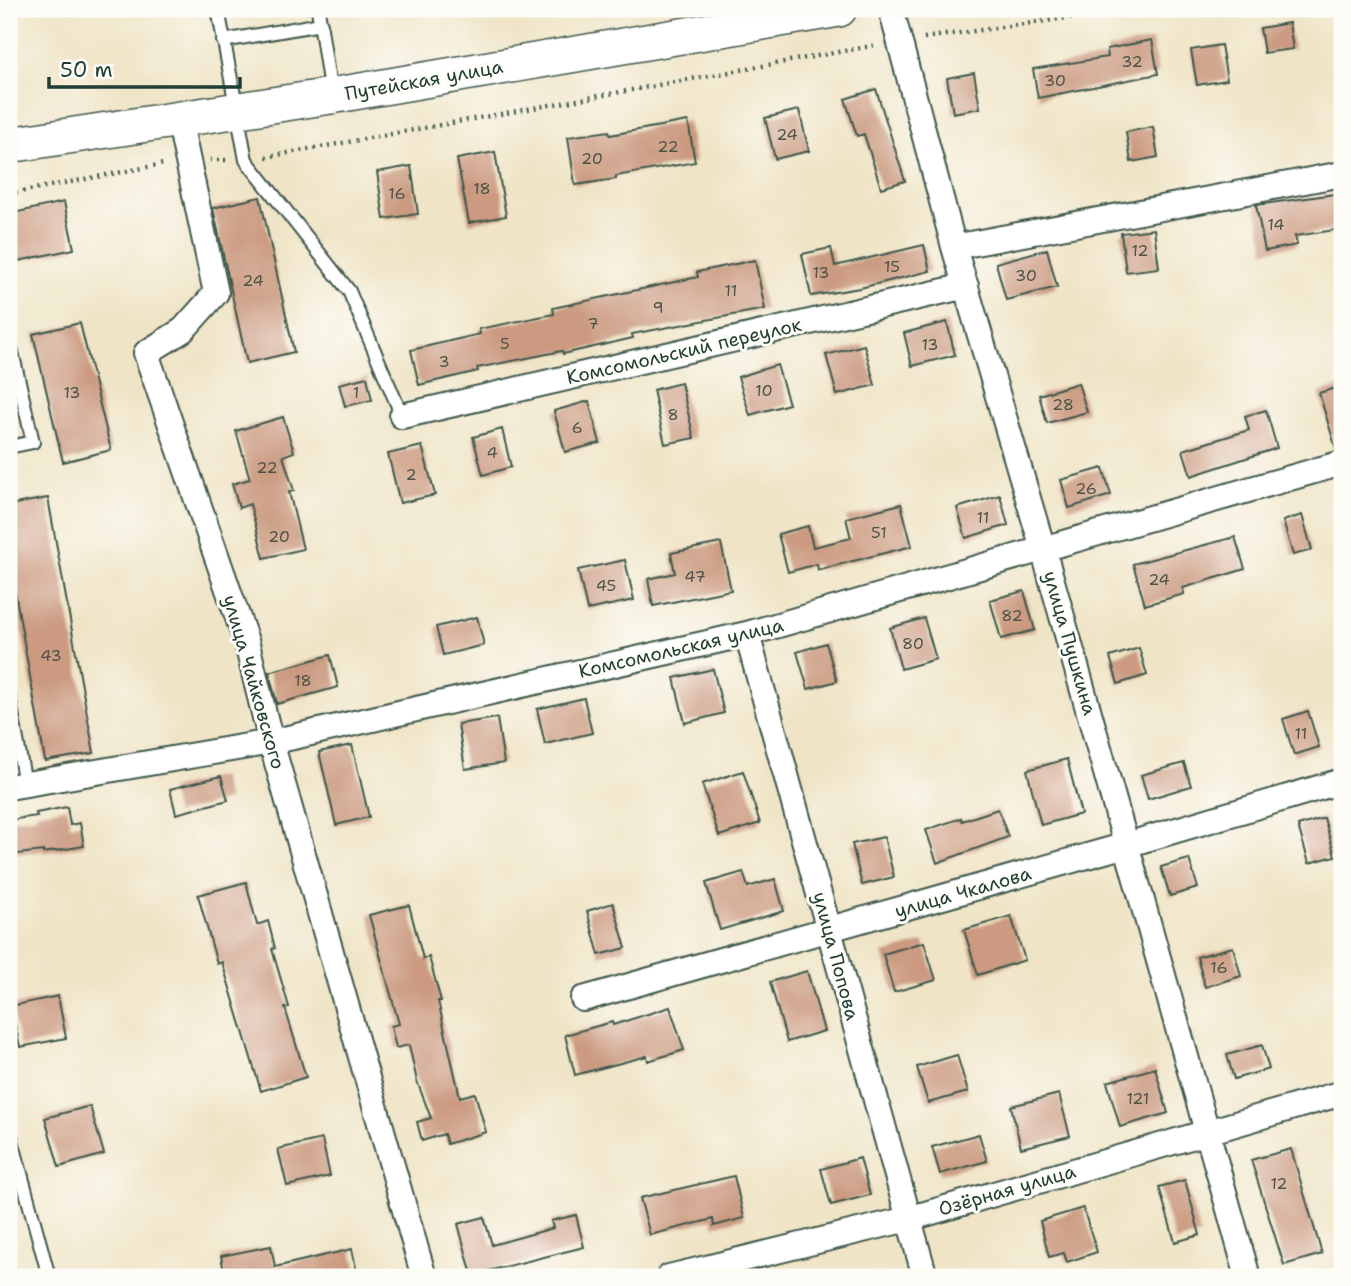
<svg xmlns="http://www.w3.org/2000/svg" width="1351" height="1286" font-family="'Shantell Sans',sans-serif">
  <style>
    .building { fill: #cb9a80 }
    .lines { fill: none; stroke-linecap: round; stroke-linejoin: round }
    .lane-casing { stroke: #3e564a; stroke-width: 16 }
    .street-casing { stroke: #3e564a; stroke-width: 28 }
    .secondary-casing { stroke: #3e564a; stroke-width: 38 }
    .path { stroke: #3e564a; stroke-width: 4.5; stroke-dasharray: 2 5; stroke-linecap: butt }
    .lane { stroke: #fff; stroke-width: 12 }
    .street { stroke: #fff; stroke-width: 24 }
    .secondary { stroke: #fff; stroke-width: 35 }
    .labels { text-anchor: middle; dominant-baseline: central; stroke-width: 6; stroke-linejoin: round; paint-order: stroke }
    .number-label { font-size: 16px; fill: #4a5447 }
    .street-label { font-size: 19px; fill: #1f3d34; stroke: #fdfcf7 }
  </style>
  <rect width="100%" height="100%" fill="#fdfcf7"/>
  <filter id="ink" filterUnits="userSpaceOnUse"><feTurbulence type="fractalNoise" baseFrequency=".0143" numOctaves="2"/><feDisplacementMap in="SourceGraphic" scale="14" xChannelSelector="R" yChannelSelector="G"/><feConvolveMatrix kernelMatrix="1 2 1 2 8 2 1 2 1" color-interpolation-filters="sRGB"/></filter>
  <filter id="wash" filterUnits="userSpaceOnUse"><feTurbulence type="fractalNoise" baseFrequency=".00686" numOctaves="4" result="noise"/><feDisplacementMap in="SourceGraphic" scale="28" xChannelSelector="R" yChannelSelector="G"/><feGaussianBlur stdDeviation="1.57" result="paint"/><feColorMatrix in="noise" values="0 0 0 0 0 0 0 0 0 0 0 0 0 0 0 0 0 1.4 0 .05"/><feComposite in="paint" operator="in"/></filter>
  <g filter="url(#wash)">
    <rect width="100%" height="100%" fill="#efe4c6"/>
    <g id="blocks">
      <!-- building -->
      <path class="building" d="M1289,23L1293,49L1264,53L1260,28Z
        M1152,40L1158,74L1038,98L1033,69L1108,57L1107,49Z
        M1221,45L1227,80L1197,85L1191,50Z
        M974,73L980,108L953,113L947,78Z
        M876,89L905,181L881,188L864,134L857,136L845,99Z
        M799,110L809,151L775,159L765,118Z
        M688,121L695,162L616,176V179L575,185L568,137L609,131L610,135Z
        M1153,127L1158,157L1131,162L1126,132Z
        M495,152L506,216L469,223L457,159Z
        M411,166L418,214L384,219L377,172Z
        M1342,193V229L1295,236L1297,245L1265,251L1256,205Z
        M260,197L294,352L247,363L213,208Z
        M64,202L74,249L9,263V214Z
        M1154,229L1159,268L1126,272L1121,233Z
        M924,245L930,271L860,288L811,296L802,254L831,248L835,266Z
        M1047,249L1057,287L1006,300L996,263Z
        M755,260L765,309L632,334L633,338L563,354L562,351L477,368L478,371L419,385L411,350L480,334L479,329L554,314L553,308L698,277L697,272Z
        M947,322L955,355L912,366L904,333Z
        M80,323L111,450L63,462L33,334Z
        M864,345L875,385L837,395L826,355Z
        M777,365L789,404L750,415L738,377Z
        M367,377L372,400L345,406L339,384Z
        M681,383L694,438L665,444L653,390Z
        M1078,383L1087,412L1047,423L1039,395Z
        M1342,386V449H1336L1319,393Z
        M589,401L600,443L565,452L554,411Z
        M1266,410L1277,448L1191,476L1183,450L1249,430L1245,416Z
        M283,417L294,452L283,456L294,491L289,492L303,549L264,558L250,504L239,508L232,484L250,479L236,431Z
        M502,429L511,467L483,475L473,437Z
        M422,446L435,495L400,503L388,454Z
        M1103,468L1111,495L1069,508L1061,480Z
        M1000,495L1008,525L966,538L957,508Z
        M48,498L94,753L45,761L9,558V505Z
        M901,504L912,546L818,570L817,564L788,572L778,534L808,526L813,547L851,538L846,518Z
        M1302,515L1312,550L1293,555L1283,521Z
        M1235,537L1245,569L1183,588L1184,594L1145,605L1133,564Z
        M721,543L731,590L653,606L648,579L675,573L671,553Z
        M625,560L634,600L587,610L578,570Z
        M1024,591L1035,630L1001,639L990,600Z
        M477,617L484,645L443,655L436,627Z
        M924,618L936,659L901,669L890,628Z
        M826,643L837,681L808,689L797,652Z
        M1139,648L1147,675L1118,684L1110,657Z
        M330,655L338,687L277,704L269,672Z
        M713,669L724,713L685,723L674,678Z
        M584,698L592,733L545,744L537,709Z
        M1308,711L1319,747L1294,755L1283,719Z
        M497,718L504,763L465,769L458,724Z
        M352,745L369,817L336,825L319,752Z
        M1067,759L1081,814L1041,825L1027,770Z
        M1184,763L1191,786L1148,799L1141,775Z
        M743,771L760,823L719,836L702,784Z
        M221,776L228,800L176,814L170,789Z
        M67,807L70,825L80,823L84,846L43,853V851L9,855V820L37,816L36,813Z
        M998,809L1008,837L937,863L926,830L961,818L962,821Z
        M1324,818L1335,856L1309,863L1298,826Z
        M884,837L894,877L862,885L852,844Z
        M1189,859L1198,888L1170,896L1161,867Z
        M743,872L748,887L775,879L784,911L720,930L706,883Z
        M246,882L257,925L268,921L275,948L272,949L289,1007L285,1008L306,1077L261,1091L222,962L217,964L198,895Z
        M613,903L626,948L599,955L587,911Z
        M409,905L423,959L429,957L441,1001H438L460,1097L475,1093L486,1132L447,1144L444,1134L422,1141L417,1122L431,1118L417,1081L409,1045L396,1048L391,1026L399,1024L369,915Z
        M1011,916L1025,960L978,975L964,930Z
        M924,942L936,980L894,992L883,954Z
        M1233,947L1241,976L1205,987L1197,957Z
        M807,971L824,1031L787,1042L770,982Z
        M58,996L66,1038L20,1047L11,1006Z
        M670,1007L684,1050L648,1061L647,1056L575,1075L565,1035L612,1022L613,1025Z
        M1262,1045L1269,1069L1234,1079L1227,1055Z
        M957,1055L968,1092L928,1103L917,1067Z
        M1155,1068L1168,1113L1120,1127L1107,1082Z
        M1059,1094L1070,1136L1021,1148L1011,1106Z
        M90,1106L104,1154L59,1167L45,1118Z
        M979,1134L987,1161L940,1174L932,1147Z
        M322,1139L330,1176L287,1186L278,1149Z
        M1291,1149L1322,1254L1284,1265L1251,1160Z
        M860,1158L870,1195L831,1205L821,1169Z
        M734,1176L744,1218L714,1226L713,1219L650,1235L640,1198Z
        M1185,1180L1200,1235L1175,1242L1159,1187Z
        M1083,1208L1097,1252L1067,1262L1064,1253L1049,1257L1040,1221Z
        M576,1215L584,1247L472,1275L458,1224L484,1217L492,1245L553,1228L551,1221Z
        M271,1246L275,1267L352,1249L358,1277H225L221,1256Z"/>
    </g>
  </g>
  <g filter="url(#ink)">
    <use href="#blocks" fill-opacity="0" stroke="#3e564a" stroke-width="2"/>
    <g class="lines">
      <!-- lane casing -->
      <g class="lane-casing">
        <path id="lane" d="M218,9L246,160L349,291L402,416
          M318,9L331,95
          M223,41L321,24
          M9,447L33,442L10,343
          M9,696L25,784
          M9,1129L49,1277"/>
      </g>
      <!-- street casing -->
      <g class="street-casing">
        <path id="street" d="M891,9L954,247L1043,549L1248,1277
          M179,119L216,293L183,330L146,353L247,644L271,742L424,1277
          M954,247L1342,174
          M402,416L966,286
          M747,634L925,1277
          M9,787L271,742L747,634L1342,463
          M583,999L1126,845L1342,781
          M669,1277L908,1219L1342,1093"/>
      </g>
      <!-- secondary casing -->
      <g class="secondary-casing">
        <path id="secondary" d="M9,145L331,96L839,9"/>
      </g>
      <!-- path -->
      <path class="path" d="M924,38L1131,9
        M266,157L877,45
        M210,160H230
        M9,194L163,164"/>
      <!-- lane -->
      <use href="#lane" class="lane"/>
      <!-- street -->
      <use href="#street" class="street"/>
      <!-- secondary -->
      <use href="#secondary" class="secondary"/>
    </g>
  </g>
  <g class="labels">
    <!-- number labels -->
    <g class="number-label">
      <text x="1132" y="61">32</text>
      <text x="1055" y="80">30</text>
      <text x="787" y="134">24</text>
      <text x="668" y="146">22</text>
      <text x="592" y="158">20</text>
      <text x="482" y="188">18</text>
      <text x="397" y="193">16</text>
      <text x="1276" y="224">14</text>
      <text x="1140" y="250">12</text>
      <text x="892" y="266">15</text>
      <text x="821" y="272">13</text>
      <text x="1026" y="275">30</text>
      <text x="253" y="280">24</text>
      <text x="731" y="290">11</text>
      <text x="658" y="307">9</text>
      <text x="593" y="323">7</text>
      <text x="505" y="343">5</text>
      <text x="930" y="344">13</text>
      <text x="444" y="361">3</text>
      <text x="764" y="390">10</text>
      <text x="72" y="392">13</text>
      <text x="356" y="392">1</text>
      <text x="1063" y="404">28</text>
      <text x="673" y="414">8</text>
      <text x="577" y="427">6</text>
      <text x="492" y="452">4</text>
      <text x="267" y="467">22</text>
      <text x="411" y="474">2</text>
      <text x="1086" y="488">26</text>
      <text x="983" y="517">11</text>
      <text x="879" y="532">51</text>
      <text x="279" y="536">20</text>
      <text x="695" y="576">47</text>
      <text x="1159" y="579">24</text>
      <text x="606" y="585">45</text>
      <text x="1012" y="615">82</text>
      <text x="913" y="643">80</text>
      <text x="51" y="655">43</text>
      <text x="303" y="680">18</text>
      <text x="1301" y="733">11</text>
      <text x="1219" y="967">16</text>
      <text x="1138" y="1098">121</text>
      <text x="1279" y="1183">12</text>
    </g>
    <!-- street labels -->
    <g class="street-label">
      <text transform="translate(424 80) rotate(-10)">Путейская улица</text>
      <text transform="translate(684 351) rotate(-13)">Комсомольский переулок</text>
      <text transform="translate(1070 643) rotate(74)">улица Пушкина</text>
      <text transform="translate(681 648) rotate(-13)">Комсомольская улица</text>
      <text transform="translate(254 682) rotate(74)">улица Чайковского</text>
      <text transform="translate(963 892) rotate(-16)">улица Чкалова</text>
      <text transform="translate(836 956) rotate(75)">улица Попова</text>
      <text transform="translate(1007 1190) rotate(-16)">Озёрная улица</text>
    </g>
  </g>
  <!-- margin -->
  <rect width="1351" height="1286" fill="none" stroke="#fdfcf7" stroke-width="35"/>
  <!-- scale -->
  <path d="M49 77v10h191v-10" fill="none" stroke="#1f3d34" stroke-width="3.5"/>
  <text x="60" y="77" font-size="21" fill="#1f3d34" stroke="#fdfcf7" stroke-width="5" paint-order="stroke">50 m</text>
</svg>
